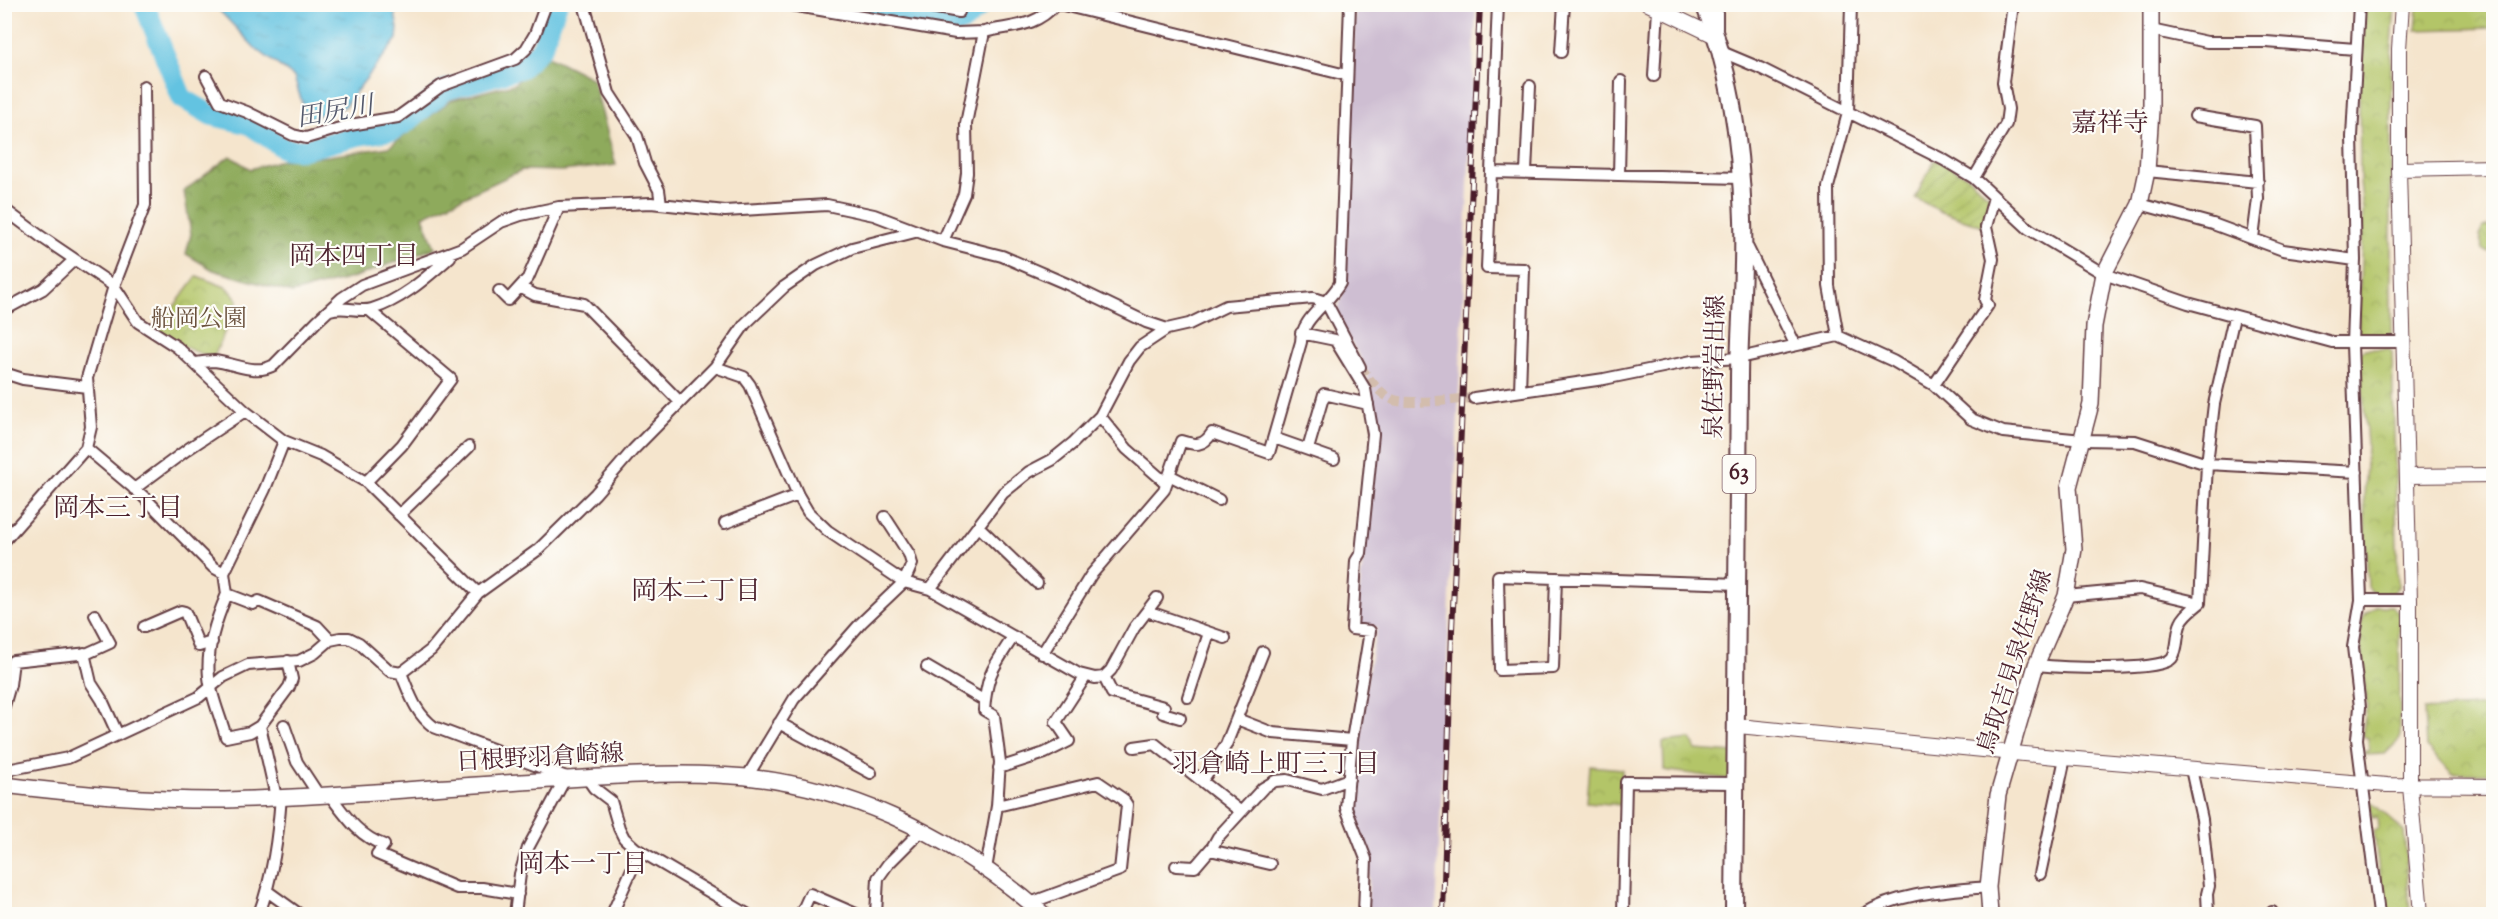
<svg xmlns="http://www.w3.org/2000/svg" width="2498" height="919" font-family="'Sorts Mill Goudy','Noto Serif JP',serif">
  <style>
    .railway { fill: #cebed2 }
    .forest { fill: url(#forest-crowns); stroke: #6c6444; stroke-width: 1.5 }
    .park { fill: url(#park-crowns); stroke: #7e724a; stroke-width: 1.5 }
    .garden { fill: url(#garden-furrows); stroke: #7e724a; stroke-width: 1.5 }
    .water { fill: url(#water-ripples); stroke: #567186; stroke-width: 1.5 }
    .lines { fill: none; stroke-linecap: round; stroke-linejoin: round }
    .river { stroke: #63c3e1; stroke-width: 21 }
    .minor-tunnel { stroke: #d3bdad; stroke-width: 10; stroke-dasharray: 10 5; stroke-linecap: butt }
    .minor-casing { stroke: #643d43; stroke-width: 14 }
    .tertiary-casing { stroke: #643d43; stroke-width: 16 }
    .secondary-casing { stroke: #643d43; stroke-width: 18 }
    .primary-casing { stroke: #643d43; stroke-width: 20 }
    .minor { stroke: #fff; stroke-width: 10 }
    .tertiary { stroke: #fff; stroke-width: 14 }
    .secondary { stroke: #fff; stroke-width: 15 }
    .primary { stroke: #fff; stroke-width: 16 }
    .rail-casing { stroke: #4a1f2b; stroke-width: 6 }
    .rail { stroke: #fdfcf7; stroke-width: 4; stroke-dasharray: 11; stroke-linecap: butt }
    .labels { text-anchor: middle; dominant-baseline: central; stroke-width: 4.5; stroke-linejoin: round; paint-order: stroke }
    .shield { fill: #fdfcf7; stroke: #806168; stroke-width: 1.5 }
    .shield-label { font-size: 22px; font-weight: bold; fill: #4a1f2b }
    .park-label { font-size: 24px; fill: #6a513d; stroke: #fdfcf7 }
    .street-label { font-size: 24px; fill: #4a1f2b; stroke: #fdfcf7 }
    .water-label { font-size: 26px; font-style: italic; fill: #53586b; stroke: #fdfcf7 }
    .neighbourhood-label { font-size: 26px; fill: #4a1f2b; stroke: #fdfcf7 }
  </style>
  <defs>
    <pattern id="forest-crowns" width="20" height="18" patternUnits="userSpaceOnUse" patternTransform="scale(1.5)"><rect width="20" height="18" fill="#8eaa5c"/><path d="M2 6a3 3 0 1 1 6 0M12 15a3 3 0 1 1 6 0" fill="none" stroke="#768a4c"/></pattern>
    <pattern id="park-crowns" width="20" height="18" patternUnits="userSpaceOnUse" patternTransform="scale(1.5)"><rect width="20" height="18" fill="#b3c568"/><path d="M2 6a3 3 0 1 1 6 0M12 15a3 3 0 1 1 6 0" fill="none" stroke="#9ba95a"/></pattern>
    <pattern id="garden-furrows" width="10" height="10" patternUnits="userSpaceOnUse" patternTransform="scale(1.5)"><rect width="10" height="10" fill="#b3c568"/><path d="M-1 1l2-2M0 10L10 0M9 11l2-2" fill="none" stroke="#9ba95a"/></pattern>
    <pattern id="water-ripples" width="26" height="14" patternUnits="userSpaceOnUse" patternTransform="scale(1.5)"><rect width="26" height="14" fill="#63c3e1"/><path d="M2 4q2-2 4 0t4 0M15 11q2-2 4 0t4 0" fill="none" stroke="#57a7c1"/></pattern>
  </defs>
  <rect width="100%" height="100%" fill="#fdfcf7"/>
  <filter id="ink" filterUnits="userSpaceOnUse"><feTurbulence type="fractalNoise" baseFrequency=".0167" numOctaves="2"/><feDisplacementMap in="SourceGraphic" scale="12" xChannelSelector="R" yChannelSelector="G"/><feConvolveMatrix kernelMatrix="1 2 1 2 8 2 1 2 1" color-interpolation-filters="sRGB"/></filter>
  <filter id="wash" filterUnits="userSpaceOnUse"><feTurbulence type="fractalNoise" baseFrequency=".008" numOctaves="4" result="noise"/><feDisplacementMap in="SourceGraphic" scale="24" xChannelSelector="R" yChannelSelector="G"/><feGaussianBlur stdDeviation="1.35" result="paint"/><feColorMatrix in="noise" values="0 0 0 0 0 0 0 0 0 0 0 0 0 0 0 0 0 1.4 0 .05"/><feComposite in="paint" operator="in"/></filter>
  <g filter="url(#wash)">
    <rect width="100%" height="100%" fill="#f5e5cd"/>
    <!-- railway -->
    <path class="railway" d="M1355,5H1476L1436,914H1367L1370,859L1350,810L1360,712L1377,627L1356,624L1376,434L1366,368L1336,316L1345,284Z"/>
    <!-- forest -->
    <path class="forest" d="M546,55L593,79L616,165L562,171L522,170L423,216L435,248L352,278L292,293L213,270L186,254L191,234L184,191L230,156L250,169L282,160L329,156L389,147L451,100L514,84Z"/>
    <!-- park -->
    <path class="park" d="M2366,5H2395L2391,59V333L2387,337L2363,338L2358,334L2363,210L2360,182L2359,84Z
      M2418,5H2493V28L2416,30Z
      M2493,226V253L2483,250L2479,236L2483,228Z
      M197,276L228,288L238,300L214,357C191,352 175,343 157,329Z
      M2364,349H2388L2392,352L2398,587L2391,594H2374L2368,587L2364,498L2367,445L2360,352Z
      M2377,606H2392L2399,613L2400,739L2385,754L2365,755L2364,752L2369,750L2368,738L2362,736L2367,706L2360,640L2361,625L2364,615Z
      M2493,706V773L2453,774L2426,747L2424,710Z
      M1691,739L1696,750L1735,753L1734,780L1664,770L1663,742Z
      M1590,766L1622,769L1621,805L1587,802Z
      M2370,801L2404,831L2410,914H2384L2374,831L2378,829L2377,817L2372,818Z"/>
    <!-- garden -->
    <path class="garden" d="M1935,159L1967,176L1991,198L1983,226L1942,212L1915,198Z"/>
    <!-- water -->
    <path class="water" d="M214,5H393L398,28L397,39L344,107L307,119L294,77L255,48Z"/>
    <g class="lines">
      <!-- river -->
      <path class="river" d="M144,4L182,98L211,115L249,124L285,149L301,150L360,135L393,130L407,122L445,90L521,68L542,47L557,4
        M842,4L955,24L965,20L982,4"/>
    </g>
  </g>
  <g filter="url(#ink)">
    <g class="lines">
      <!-- minor-tunnel -->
      <path class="minor-tunnel" d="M1360,367C1369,379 1379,394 1394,400C1407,405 1458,399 1474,398"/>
      <!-- minor casing -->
      <g class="minor-casing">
        <path id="minor" d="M584,4L609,93L637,136L645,163L659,190L661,204
          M785,4L956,33L984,32
          M914,4L959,12
          M1059,4L1346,75
          M1498,4L1487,268L1524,269L1520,391
          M2359,4L2352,137L2355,260L2352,344L2361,600L2353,647L2360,707L2357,739L2379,914
          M1717,28V4
          M2151,30L2207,42H2266L2355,49
          M1561,52L1564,4
          M1722,52L1760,68L1944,160L1974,178L2029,229L2104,274L2188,303L2332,342H2401
          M206,76L220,102L247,112L293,135L306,138L350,125L398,117L441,86L515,59L526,49L535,34L546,4
          M1654,76L1658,9
          M2195,116L2255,126L2258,199L2253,238
          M2147,171L2258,182
          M1492,172L1740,178
          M1526,172L1530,86
          M1619,175L1621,81
          M1974,178L2006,124L2008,109L2003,82L2013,4
          M2140,204L2213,224L2283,250L2355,260
          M4,209L40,236L114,286L138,322L177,347L245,411L284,441L321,456L366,482L478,593
          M943,241L964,194L967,173L966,124L984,32C1013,25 1035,28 1056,4
          M1746,244L1795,344
          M520,287L535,295L584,304L680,402
          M499,291L508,300L528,278L559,207
          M1326,302L1360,367
          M4,310L43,289L74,260
          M330,310C344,305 358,313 372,309C402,300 427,277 450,257
          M1301,333L1335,340L1365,389L1373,434L1361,553L1356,561L1352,629L1370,631L1352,740L1346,808L1366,859L1364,914
          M1838,336L1829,286L1828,187L1848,113L1851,4
          M195,363C202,362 208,361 214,361C235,363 255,376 274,365L317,321L342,298L362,285L462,248L501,222L521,215L559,207L651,203L725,211L827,205L874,215L943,241L1002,256L1067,284L1146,322L1167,329
          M715,367L744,377L750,385L798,495L808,512L828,531L904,582L912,564L909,554L885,517
          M4,373L23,379L87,387
          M1934,385L1988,305L1985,300L1993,259L1986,227L1994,197
          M1474,398L1604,379L1692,361L1739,358L1838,336L1893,361L1934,385L1971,419L2003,432L2083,440L2135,441L2207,464L2357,472
          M1100,416L1127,449L1166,483
          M1274,438L1334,459
          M284,441L265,489L224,573L227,594L253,604L259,601L317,626L330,640
          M86,448L143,496L213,567L224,573
          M1308,449L1324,394L1368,404
          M1169,475L1219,500
          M366,482L402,445L451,379L369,310
          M134,489L188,449L245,411
          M399,515L469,447
          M725,523L798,495
          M978,526L1037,583
          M4,541L86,448L91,427L87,378L114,286L145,205L144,86
          M1556,578L1553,668L1500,670L1498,576L1739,584
          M930,589L1079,674L1095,678L1104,677L1111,670L1134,628L1157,598
          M227,594C216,620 206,649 209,677C211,697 221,718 226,737L250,732L260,726L289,687L292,679L288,661
          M2066,596L2140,589L2200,603
          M2361,600H2410
          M1147,611L1225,638
          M144,627L181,611L185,612L199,646L212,642
          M84,653L91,683L102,700L118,735
          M1042,654L1091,575L1164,490L1181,441C1195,445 1203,447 1212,433L1269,453L1301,342C1301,318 1330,303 1340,283L1350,4
          M2036,665C2056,667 2161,673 2172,658C2179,649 2176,633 2181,623C2184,615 2194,608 2200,603L2207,464L2214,404L2234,317
          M927,667L985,701
          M401,673C410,694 415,713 434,727L569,778
          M1104,677L1112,693L1164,707L1163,713L1180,718
          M1188,697L1209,633
          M4,706L10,685L13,661L88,653L110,643L95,615
          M1237,719L1273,733L1352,740
          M779,723L871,773
          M284,725L297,762L318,794
          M260,726L276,797
          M1134,747L1155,744L1241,812
          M999,768L1045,753L1069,741L1056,722L1086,676
          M2191,769L2202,819L2209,886L2207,894L2208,914
          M4,774L12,769L68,758L199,697L223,677L248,665L299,661L315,653L330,640L340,638H349L359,643L390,671L401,673L431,650L478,593L539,549L595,494L633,450L715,367L745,324L784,287L816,265L852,248L915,232
          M747,777L794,699L861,623L904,582L930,589L1003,493L1029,472L1052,460L1073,443L1100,416L1129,361L1140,347L1167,329L1189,324L1226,306L1313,298L1326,302
          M587,778L594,788L611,801L619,828L624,838L635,848L747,914
          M1202,781L1226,745L1263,652
          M329,794C345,815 358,836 384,845L377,854L457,888H482L518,894
          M997,806L1098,782L1123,799L1127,805L1120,870L1030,903
          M1210,850L1270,864
          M1176,866L1195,867L1213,846L1218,837L1263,788L1275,781L1287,780L1322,789L1349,779
          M986,869L997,806L1000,762L994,716L984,710C987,673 993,668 1013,637
          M2040,874L2065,758
          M267,891L299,914
          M2272,912L2273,914
          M259,914C273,875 278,838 281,796
          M515,914L520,874L528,848L565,779
          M612,914L640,851
          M801,914L810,894L856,914
          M876,914L878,878L888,864L922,830
          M1623,914L1626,782L1737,783
          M1864,914C1899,892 1947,891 1988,887"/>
      </g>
      <!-- tertiary casing -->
      <g class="tertiary-casing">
        <path id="tertiary" d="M1648,4L1717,37
          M2402,4L2399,49V169L2410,600V786L2421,914
          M2399,169L2494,167
          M2407,476L2494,475
          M1738,726L2065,758L2387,785L2494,786"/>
      </g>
      <!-- secondary casing -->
      <g class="secondary-casing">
        <path id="secondary" d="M4,785C77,794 152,801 225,800C330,797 434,787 538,781C598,777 657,772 717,775C839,779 952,834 1043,914
          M1990,914L1988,887L1998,795L2036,665L2066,596L2074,549L2069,487L2091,404L2094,326L2104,274L2140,204L2147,171L2151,111V4"/>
      </g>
      <!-- primary casing -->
      <g class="primary-casing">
        <path id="primary" d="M1704,4C1732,72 1741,148 1743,220C1745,274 1739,328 1739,381C1739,559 1737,737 1734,914"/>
      </g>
      <!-- minor -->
      <use href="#minor" class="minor"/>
      <!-- tertiary -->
      <use href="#tertiary" class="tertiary"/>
      <!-- secondary -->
      <use href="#secondary" class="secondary"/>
      <!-- primary -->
      <use href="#primary" class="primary"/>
      <!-- rail casing -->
      <g class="rail-casing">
        <path id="rail" d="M1443,914L1452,630L1480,4"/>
      </g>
      <!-- rail -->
      <use href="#rail" class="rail"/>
    </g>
  </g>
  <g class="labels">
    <!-- shield labels -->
    <rect class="shield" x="1722.5" y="455" width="33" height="38" rx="4.5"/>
    <g class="shield-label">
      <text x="1739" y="474">63</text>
    </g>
    <!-- park labels -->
    <g class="park-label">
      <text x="199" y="320">船岡公園</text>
    </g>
    <!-- street labels -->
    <g class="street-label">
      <text transform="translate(1716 367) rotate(-89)">泉佐野岩出線</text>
      <text transform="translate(2016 662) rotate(-72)">鳥取吉見泉佐野線</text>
      <text transform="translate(540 759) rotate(-3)">日根野羽倉崎線</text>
    </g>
    <!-- water labels -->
    <g class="water-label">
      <text transform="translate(335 113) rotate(-10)">田尻川</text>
    </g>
    <!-- neighbourhood labels -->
    <g class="neighbourhood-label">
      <text x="2110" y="124">嘉祥寺</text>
      <text x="354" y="257">岡本四丁目</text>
      <text x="118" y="509">岡本三丁目</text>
      <text x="696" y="592">岡本二丁目</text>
      <text x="1276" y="765">羽倉崎上町三丁目</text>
      <text x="583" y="865">岡本一丁目</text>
    </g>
  </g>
  <!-- margin -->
  <rect width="2498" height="919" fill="none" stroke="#fdfcf7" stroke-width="24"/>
</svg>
